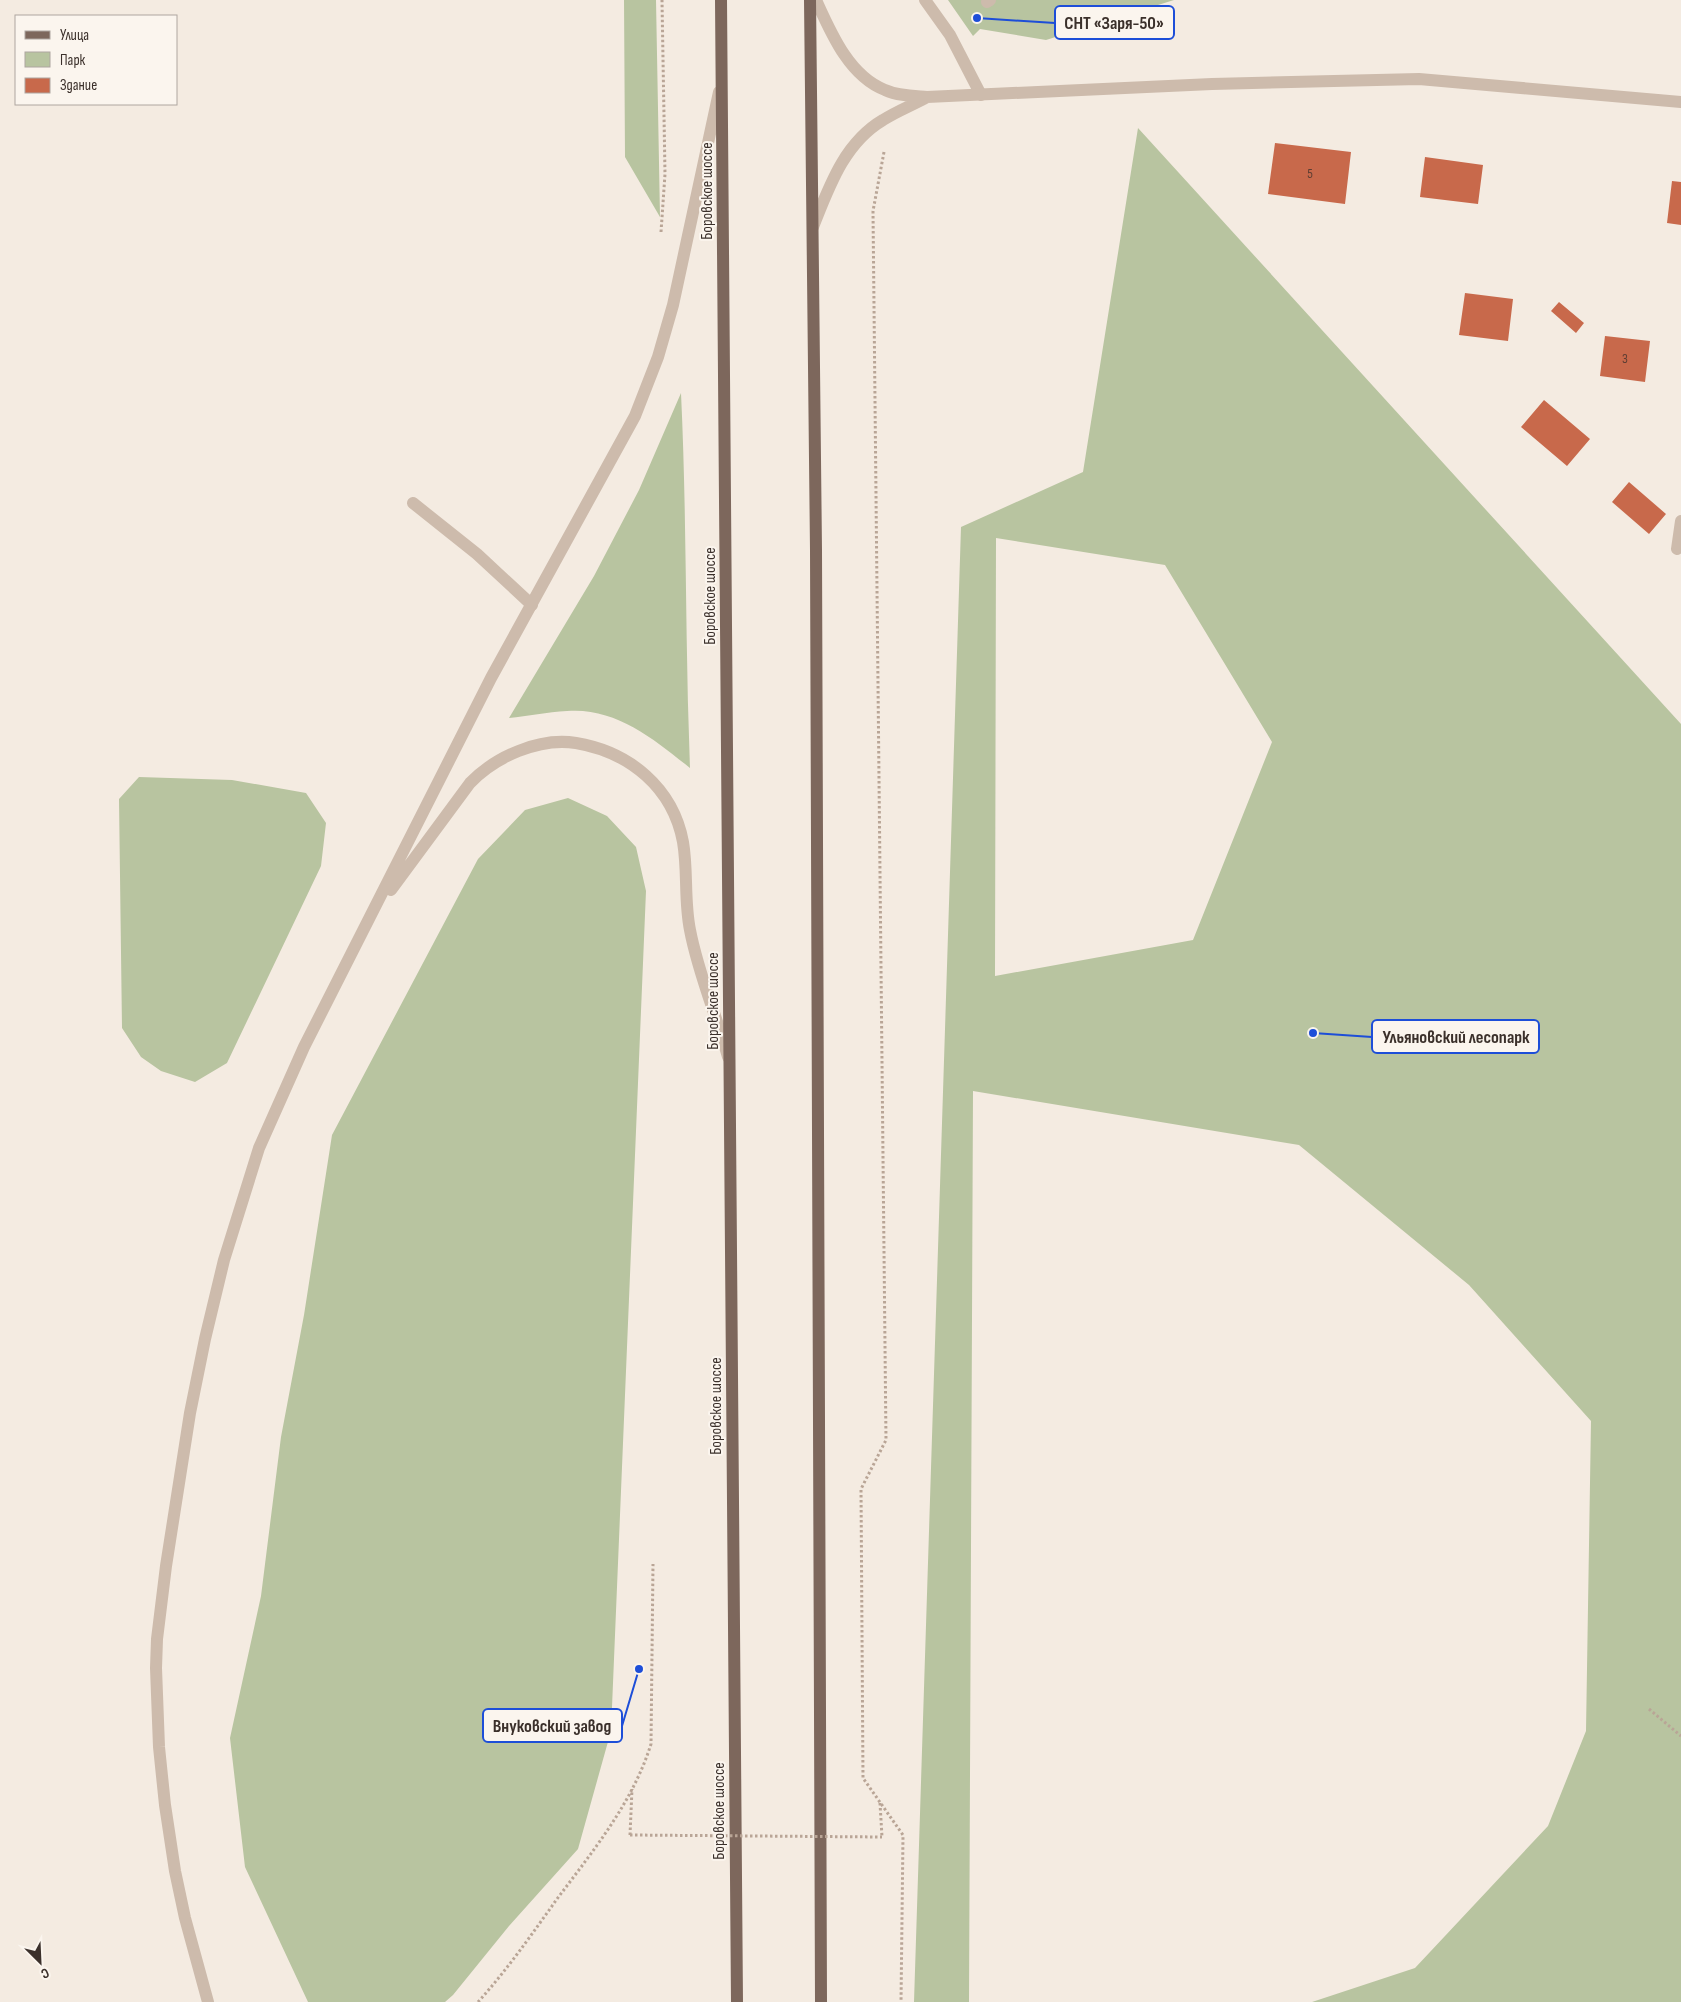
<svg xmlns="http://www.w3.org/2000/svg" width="1681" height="2002" font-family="'Sofia Sans Condensed',sans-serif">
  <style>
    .green { fill: #b8c4a0; fill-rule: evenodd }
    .building { fill: #c8694b }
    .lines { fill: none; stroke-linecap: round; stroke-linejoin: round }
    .path { stroke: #b9a596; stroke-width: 3; stroke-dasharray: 2.5 2.5; stroke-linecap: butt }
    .service { stroke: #cdbbac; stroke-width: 12 }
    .minor { stroke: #cdbbac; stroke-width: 12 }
    .tertiary { stroke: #cdbbac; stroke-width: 12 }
    .primary { stroke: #7d675c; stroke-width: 12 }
    .path-bridge { stroke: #b9a596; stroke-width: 3; stroke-dasharray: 2.5 2.5; stroke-linecap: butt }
    .labels { text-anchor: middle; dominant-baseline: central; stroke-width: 4; stroke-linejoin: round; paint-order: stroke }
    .number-label { font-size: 14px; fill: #5e3e33 }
    .street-label { font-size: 16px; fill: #3b302b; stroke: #fbf5ee }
    .leader { fill: none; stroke: #1d4ed8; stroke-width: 2 }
    .callout-dot { fill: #1d4ed8; stroke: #fbf5ee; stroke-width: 2 }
    .callout { fill: #fbf5ee; stroke: #1d4ed8; stroke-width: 2 }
    .callout-label { font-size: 18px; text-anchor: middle; font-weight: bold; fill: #3b302b }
  </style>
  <rect width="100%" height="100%" fill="#f4ebe1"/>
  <!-- green -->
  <path class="green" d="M624,0H656L660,217L625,157Z
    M948,0H1174L1046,40L980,29L973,36Z
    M1138,128L1681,724V2002H1312L1415,1968L1548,1826L1586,1731L1591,1421L1469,1285L1299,1145L973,1091L969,2002H914L961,527L1083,472ZM996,538L1165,565L1272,742L1193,940L995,976Z
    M681,393C687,518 685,643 690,768C654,739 615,707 567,711C547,712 528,716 509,718L594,576L639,490Z
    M139,777L232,780L306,793L326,823L321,866L227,1063L195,1082L161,1071L141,1057L122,1028L119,799Z
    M568,798L607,816L636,847L646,891L611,1731L578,1849L509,1926L453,1995L445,2002H308L245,1867L230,1738L261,1596L281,1437L304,1315L332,1135L478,859L525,810Z"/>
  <!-- building -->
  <path class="building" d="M1275,143L1351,152L1345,204L1268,194Z
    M1425,157L1483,165L1478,204L1420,197Z
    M1672,181L1681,182V225L1667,223Z
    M1465,293L1513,299L1508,341L1459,335Z
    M1559,302L1584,323L1576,333L1551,311Z
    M1605,336L1650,341L1645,382L1600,376Z
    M1544,400L1590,439L1567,466L1521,427Z
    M1629,482L1666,514L1649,534L1612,502Z"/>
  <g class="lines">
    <!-- path -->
    <path class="path" d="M884,152L873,211L886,1440L861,1489L863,1778L903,1835L901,2002
      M661,232L665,174L662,0
      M1649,1709L1681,1736
      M880,1803L882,1837
      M630,1835L632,1789
      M478,2002C507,1970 532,1934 557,1899C593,1851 633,1802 651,1744L653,1564"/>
    <!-- service -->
    <path class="service" d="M925,0L950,35L981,95
      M987,2L990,0
      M413,503L477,554L532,605
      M1677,549L1681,521"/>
    <!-- minor -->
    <path class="minor" d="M816,0C831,33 849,76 885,90C898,96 914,96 927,97L1212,84L1419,79L1681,102
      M813,227C829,187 844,143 883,120C897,111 913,105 927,97"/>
    <!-- tertiary -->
    <path class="tertiary" d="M391,890L470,783C495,757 539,737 576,743C630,752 673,788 683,842C688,871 684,901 690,930C698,973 716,1014 728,1057
      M208,2002L185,1918L175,1871L165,1805L159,1747L156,1668L157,1639L166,1566L190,1413L205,1339L224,1260L259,1148L304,1047L491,678L635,416L658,357L673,305L719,92"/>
    <!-- primary -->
    <path class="primary" d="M721,0L737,2002
      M810,0L816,550L821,2002"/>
    <!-- path-bridge -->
    <path class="path-bridge" d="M630,1835L882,1837"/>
  </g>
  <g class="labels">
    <!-- number labels -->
    <g class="number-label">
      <text x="1310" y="173">5</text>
      <text x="1625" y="358">3</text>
    </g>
    <!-- street labels -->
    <g class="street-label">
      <text transform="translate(707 191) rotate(-90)">Боровское шоссе</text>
      <text transform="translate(710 596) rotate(-90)">Боровское шоссе</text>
      <text transform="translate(713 1001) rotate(-90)">Боровское шоссе</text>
      <text transform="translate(716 1406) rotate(-90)">Боровское шоссе</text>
      <text transform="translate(719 1811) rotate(-90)">Боровское шоссе</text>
    </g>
  </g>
  <!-- callouts -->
  <path class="leader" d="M977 18L1055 23M1313 1033L1372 1037M639 1669L622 1726"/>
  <g class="callout-dot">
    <circle cx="977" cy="18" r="5"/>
    <circle cx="1313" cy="1033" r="5"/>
    <circle cx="639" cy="1669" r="5"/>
  </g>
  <g class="callout">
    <rect x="1055" y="6" width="119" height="33" rx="5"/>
    <rect x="1372" y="1020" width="167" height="33" rx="5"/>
    <rect x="483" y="1709" width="139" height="33" rx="5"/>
  </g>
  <g class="callout-label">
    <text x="1114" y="29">СНТ «Заря-50»</text>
    <text x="1456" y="1043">Ульяновский лесопарк</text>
    <text x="552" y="1732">Внуковский завод</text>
  </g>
  <!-- legend -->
  <rect x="15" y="15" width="162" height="90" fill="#fbf5ee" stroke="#aea6a0"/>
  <rect x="25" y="31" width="25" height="8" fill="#7d675c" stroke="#aea6a0"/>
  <text x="60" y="40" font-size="15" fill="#3b302b">Улица</text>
  <rect x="25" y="52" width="25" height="15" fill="#b8c4a0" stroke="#aea6a0"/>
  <text x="60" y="65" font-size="15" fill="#3b302b">Парк</text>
  <rect x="25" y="78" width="25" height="15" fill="#c8694b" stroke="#aea6a0"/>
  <text x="60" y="90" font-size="15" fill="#3b302b">Здание</text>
  <!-- north arrow -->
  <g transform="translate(40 1962) rotate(156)" stroke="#fbf5ee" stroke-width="4" paint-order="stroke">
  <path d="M0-4L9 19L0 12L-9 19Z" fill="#3b302b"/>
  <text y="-8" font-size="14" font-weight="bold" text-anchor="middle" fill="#3b302b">С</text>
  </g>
</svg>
